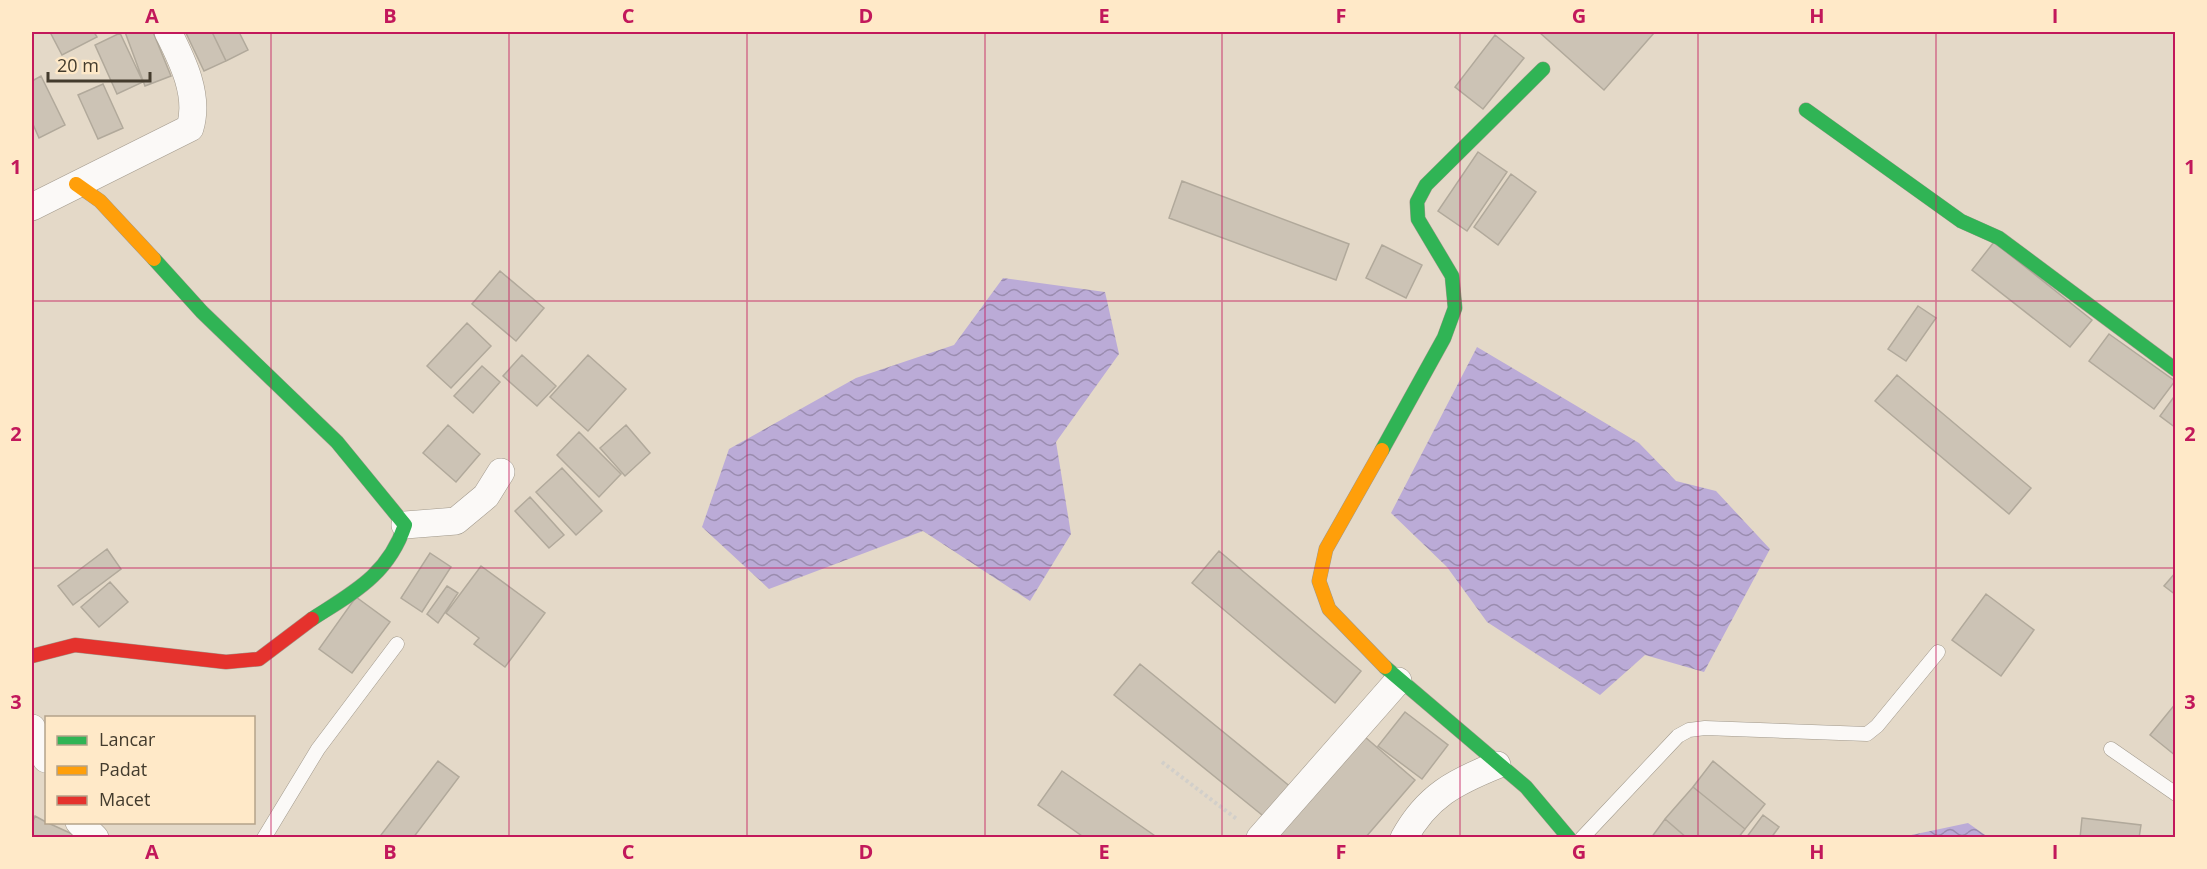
<svg xmlns="http://www.w3.org/2000/svg" width="2207" height="869" font-family="'Open Sans',sans-serif">
  <style>
    .water { fill: url(#water-waves) }
    .building { fill: #ccc3b5; stroke: #b1a99b; stroke-width: 1.5 }
    .lines { fill: none; stroke-linecap: round; stroke-linejoin: round }
    .lane-casing { stroke: #a0988b; stroke-width: 15 }
    .street-casing { stroke: #a0988b; stroke-width: 28 }
    .fast-casing { stroke: #a0988b; stroke-width: 15 }
    .slow-casing { stroke: #a0988b; stroke-width: 15 }
    .jam-casing { stroke: #a0988b; stroke-width: 15 }
    .path { stroke: #d2cfca; stroke-width: 4; stroke-dasharray: 3 3; stroke-linecap: butt }
    .lane { stroke: #fbf9f7; stroke-width: 14 }
    .street { stroke: #fbf9f7; stroke-width: 27 }
    .fast { stroke: #30b455; stroke-width: 14 }
    .slow { stroke: #ff9f0a; stroke-width: 14 }
    .jam { stroke: #e5322d; stroke-width: 14 }
    .grid { fill: none; stroke: #c2185b; stroke-width: 1.5; stroke-opacity: 0.55 }
    .neatline { fill: none; stroke: #c2185b; stroke-width: 2 }
    .grid-label { font-size: 20px; text-anchor: middle; font-weight: bold; fill: #c2185b }
  </style>
  <defs>
    <pattern id="water-waves" width="16" height="10" patternUnits="userSpaceOnUse" patternTransform="scale(1.5)"><rect width="16" height="10" fill="#bbabd7"/><path d="M0 5q4-4 8 0t8 0" fill="none" stroke="#9a8caf"/></pattern>
  </defs>
  <rect width="100%" height="100%" fill="#e4d9c8"/>
  <!-- water -->
  <path class="water" d="M1003,278L1105,292L1119,354L1056,442L1071,534L1030,601L923,531L769,589L702,527L729,449L856,378L954,345Z
    M1477,347L1639,443L1676,481L1716,491L1770,549L1704,672L1645,655L1600,695L1487,622L1447,567L1391,513Z
    M1968,823L1988,837H1902Z"/>
  <!-- building -->
  <path class="building" d="M50,32H94L97,37L62,55Z
    M125,32H153L171,76L145,86Z
    M190,32H212L226,61L204,71L186,33Z
    M212,32H239L248,50L226,61Z
    M1539,32H1652L1654,33L1604,90Z
    M120,33L143,82L117,94L95,45Z
    M1495,35L1524,58L1483,109L1455,87Z
    M41,76L65,125L39,138L32,122V81Z
    M103,84L123,128L98,139L78,95Z
    M1478,152L1507,172L1467,231L1438,211Z
    M1511,174L1536,192L1498,245L1474,227Z
    M1182,181L1349,244L1336,280L1169,218Z
    M1994,242L2092,320L2070,347L1972,270Z
    M1382,245L1422,265L1406,298L1366,278Z
    M500,271L544,308L516,341L472,304Z
    M1918,306L1936,318L1906,361L1888,349Z
    M467,323L491,346L451,388L427,366Z
    M2109,334L2175,381L2154,409L2089,361Z
    M522,355L556,386L537,406L503,376Z
    M588,355L626,389L588,431L550,397Z
    M482,366L500,382L473,413L454,396Z
    M1897,375L2031,488L2009,514L1875,401Z
    M2176,394V428L2160,416Z
    M448,425L480,454L456,482L423,453Z
    M626,425L650,453L625,476L600,448Z
    M579,432L621,474L599,497L557,455Z
    M562,468L602,511L576,535L536,492Z
    M530,497L564,535L549,548L515,511Z
    M107,549L121,569L73,605L58,586Z
    M1219,551L1361,671L1335,703L1192,583Z
    M430,553L451,567L422,612L401,598Z
    M481,566L545,613L505,667L474,644L479,638L446,613Z
    M2176,572V595L2164,586Z
    M110,582L128,602L99,627L81,607Z
    M447,586L458,593L438,623L427,614Z
    M1986,594L2034,630L2001,676L1952,640Z
    M356,597L390,622L352,673L319,649Z
    M1140,664L1292,788L1267,819L1114,695Z
    M2176,703V756L2150,735Z
    M1405,712L1448,745L1422,779L1378,746Z
    M1365,737L1415,780L1365,838H1281L1279,836Z
    M438,761L459,777L413,838H383L381,835Z
    M1713,761L1765,804L1745,829L1693,787Z
    M1062,771L1158,838H1085L1038,805Z
    M1693,787L1745,829L1738,838H1687L1665,819Z
    M1763,815L1779,827L1771,838H1746Z
    M35,816L46,822L81,838H32V824Z
    M2082,818L2141,825L2139,838H2080Z
    M1665,819L1687,838H1651Z"/>
  <g class="lines">
    <!-- lane casing -->
    <g class="lane-casing">
      <path id="lane" d="M2111,749L2176,794
        M264,838L318,749L397,644
        M1582,838L1678,736L1689,730L1705,728L1867,734L1877,726L1938,652"/>
    </g>
    <!-- street casing -->
    <g class="street-casing">
      <path id="street" d="M32,207L190,128C200,95 182,60 168,32
        M405,525L456,521L486,496L501,472
        M32,728L46,759
        M79,822L95,838
        M1260,838L1398,681
        M1404,838C1427,796 1455,782 1497,765"/>
    </g>
    <!-- fast casing -->
    <g class="fast-casing">
      <path id="fast" d="M1806,110L1961,221L1999,238L2176,370
        M154,259L202,312L337,442L405,525C388,575 354,592 312,619
        M1382,450L1444,338L1455,308L1452,276L1418,219L1417,202L1426,185L1543,69
        M1385,667L1526,787L1569,838"/>
    </g>
    <!-- slow casing -->
    <g class="slow-casing">
      <path id="slow" d="M76,184L100,201L154,259
        M1382,450L1326,549L1319,581L1329,609L1385,667"/>
    </g>
    <!-- jam casing -->
    <g class="jam-casing">
      <path id="jam" d="M32,656L75,645L226,662L259,659L312,619"/>
    </g>
    <!-- path -->
    <path class="path" d="M1162,762L1238,820"/>
    <!-- lane -->
    <use href="#lane" class="lane"/>
    <!-- street -->
    <use href="#street" class="street"/>
    <!-- fast -->
    <use href="#fast" class="fast"/>
    <!-- slow -->
    <use href="#slow" class="slow"/>
    <!-- jam -->
    <use href="#jam" class="jam"/>
  </g>
  <!-- grid -->
  <path class="grid" d="M271,32V838M509,32V838M747,32V838M985,32V838M1222,32V838M1460,32V838M1698,32V838M1936,32V838M32,301H2176M32,568H2176"/>
  <!-- border -->
  <rect width="2207" height="869" fill="none" stroke="#ffe9c8" stroke-width="66"/>
  <!-- legend -->
  <rect x="45" y="716" width="210" height="108" fill="#ffe9c8" stroke="#b4a38a" stroke-width="1.5"/>
  <rect x="57" y="736" width="30" height="9" fill="#30b455" stroke="#b4a38a" stroke-width="1.5"/>
  <text x="99" y="746" font-size="18" fill="#433b2d">Lancar</text>
  <rect x="57" y="766" width="30" height="9" fill="#ff9f0a" stroke="#b4a38a" stroke-width="1.5"/>
  <text x="99" y="776" font-size="18" fill="#433b2d">Padat</text>
  <rect x="57" y="796" width="30" height="9" fill="#e5322d" stroke="#b4a38a" stroke-width="1.5"/>
  <text x="99" y="806" font-size="18" fill="#433b2d">Macet</text>
  <!-- scale -->
  <path d="M48 72v9h102v-9" fill="none" stroke="#433b2d" stroke-width="3"/>
  <text x="57" y="72" font-size="18" fill="#433b2d" stroke="#ffe9c8" stroke-width="4.5" paint-order="stroke">20 m</text>
  <rect x="33" y="33" width="2141" height="803" class="neatline"/>
  <g class="grid-label">
    <text x="152" y="23">A</text>
    <text x="390" y="23">B</text>
    <text x="628" y="23">C</text>
    <text x="866" y="23">D</text>
    <text x="1104" y="23">E</text>
    <text x="1341" y="23">F</text>
    <text x="1579" y="23">G</text>
    <text x="1817" y="23">H</text>
    <text x="2055" y="23">I</text>
    <text x="16" y="174">1</text>
    <text x="2190" y="174">1</text>
    <text x="16" y="441">2</text>
    <text x="2190" y="441">2</text>
    <text x="16" y="709">3</text>
    <text x="2190" y="709">3</text>
    <text x="152" y="859">A</text>
    <text x="390" y="859">B</text>
    <text x="628" y="859">C</text>
    <text x="866" y="859">D</text>
    <text x="1104" y="859">E</text>
    <text x="1341" y="859">F</text>
    <text x="1579" y="859">G</text>
    <text x="1817" y="859">H</text>
    <text x="2055" y="859">I</text>
  </g>
</svg>
